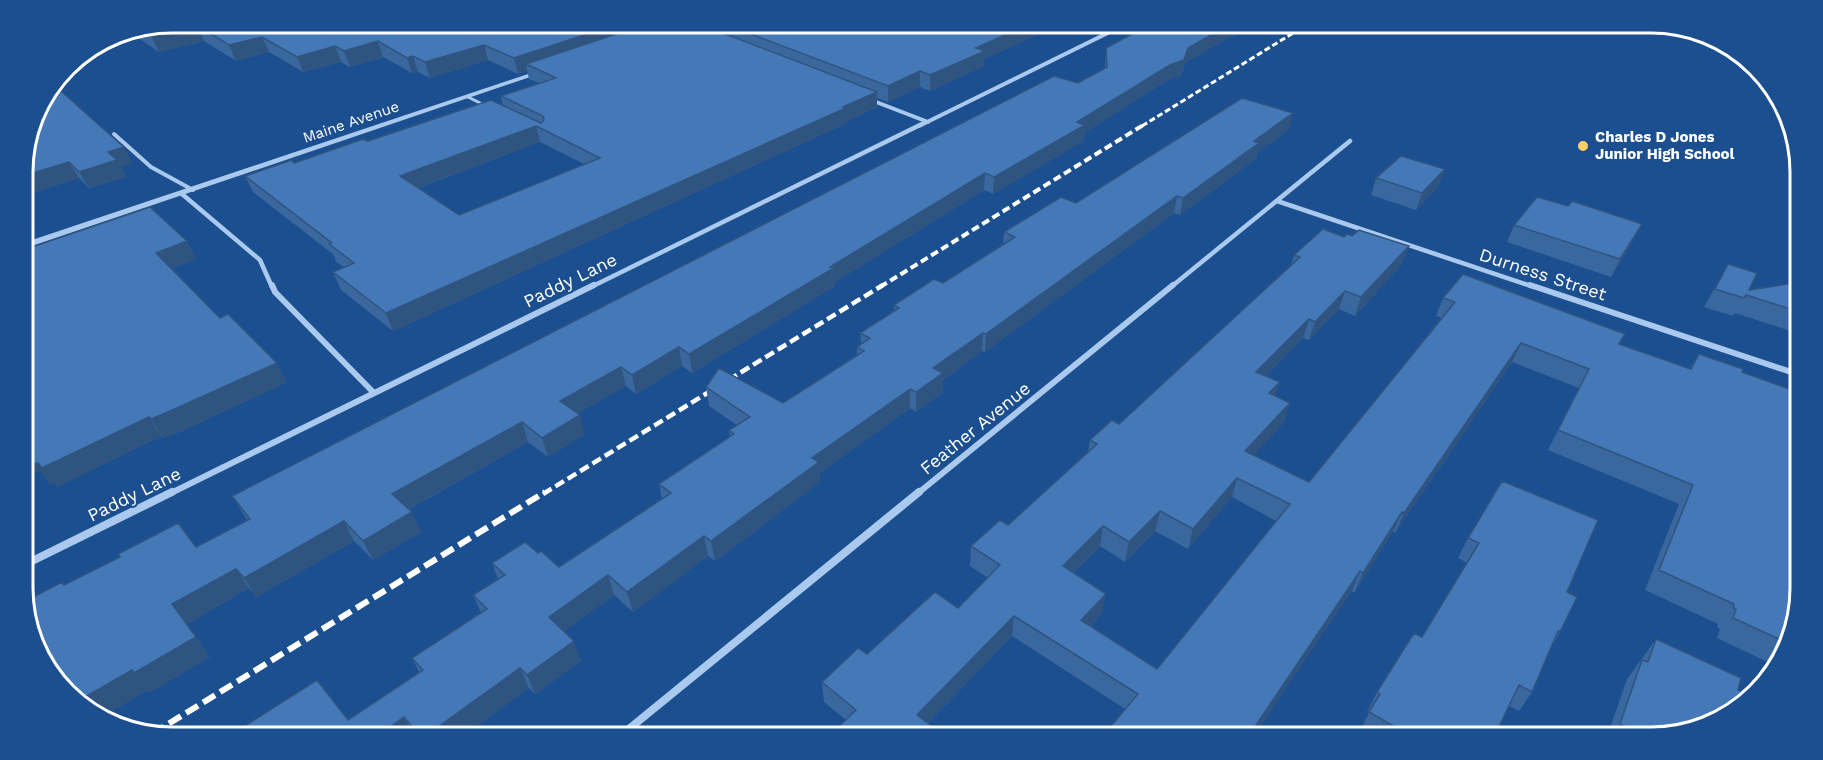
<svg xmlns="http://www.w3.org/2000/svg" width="1823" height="760" font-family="'Work Sans',sans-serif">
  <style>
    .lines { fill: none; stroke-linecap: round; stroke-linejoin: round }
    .service-far1 { stroke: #a9c9ee; stroke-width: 3 }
    .service { stroke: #a9c9ee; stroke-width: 4 }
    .minor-far3 { stroke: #a9c9ee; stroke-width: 4 }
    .minor-far2 { stroke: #a9c9ee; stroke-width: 4.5 }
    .minor-far1 { stroke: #a9c9ee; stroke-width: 6 }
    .minor { stroke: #a9c9ee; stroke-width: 8 }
    .tertiary { fill: #a9c9ee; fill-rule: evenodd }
    .rail-far3 { stroke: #fff; stroke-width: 3; stroke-dasharray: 6 3; stroke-linecap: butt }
    .rail-far2 { stroke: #fff; stroke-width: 4; stroke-dasharray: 8 4; stroke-linecap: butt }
    .rail-far1 { stroke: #fff; stroke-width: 4.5; stroke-dasharray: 10 4.5; stroke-linecap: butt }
    .rail { stroke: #fff; stroke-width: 6; stroke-dasharray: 14 6; stroke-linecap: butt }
    .wall { fill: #3a679d; fill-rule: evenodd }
    .shaded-wall { fill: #305480 }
    .building { fill: #4478b7; stroke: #305480; stroke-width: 1.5; fill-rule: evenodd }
    .poi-dot { fill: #ffd166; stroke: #1b4f8f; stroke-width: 2 }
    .labels { text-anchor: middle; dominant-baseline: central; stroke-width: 4.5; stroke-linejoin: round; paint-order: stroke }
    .far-street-label { font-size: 15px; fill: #fff; stroke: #1b4f8f }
    .far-poi-label { font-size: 15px; font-weight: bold; fill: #fff; stroke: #1b4f8f; text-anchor: start }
    .street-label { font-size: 18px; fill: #fff; stroke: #1b4f8f }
    .rim { fill: none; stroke: #fff; stroke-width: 3 }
  </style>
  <rect width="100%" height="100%" fill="#1b4f8f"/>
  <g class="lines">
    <!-- service-far1 -->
    <path class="service-far1" d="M468,97L484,105"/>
    <!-- service -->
    <path class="service" d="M114,134L151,167L193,190"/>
    <!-- minor-far3 -->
    <path class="minor-far3" d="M871,100L928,122
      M919,126L1130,22"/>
    <!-- minor-far2 -->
    <path class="minor-far2" d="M182,194L260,260L272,287
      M1277,201L1534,287
      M591,287L922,124
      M1171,287L1350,141"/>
    <!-- minor-far1 -->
    <path class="minor-far1" d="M272,285L275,292L374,393
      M1530,285L1800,375
      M169,494L594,285
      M917,494L1173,285"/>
    <!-- minor -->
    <path class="minor" d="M24,565L172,492
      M619,737L919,492"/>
    <!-- tertiary -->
    <path class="tertiary" d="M540,70L543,72L542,73L23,249V243Z"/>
    <!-- rail-far3 -->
    <path class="rail-far3" d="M1142,126L1311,22"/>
    <!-- rail-far2 -->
    <path class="rail-far2" d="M880,287L1145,124"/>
    <!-- rail-far1 -->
    <path class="rail-far1" d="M543,494L883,285"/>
    <!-- rail -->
    <path class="rail" d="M152,734L545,492"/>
  </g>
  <!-- wall -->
  <path class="wall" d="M172,22H1065L984,59V66L930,91L920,87L888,102L877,98V107L847,121V123L393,331L341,290L333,272L344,267L336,262L334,255L253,192L245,176L368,141L503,106L501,96L539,83L529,79L527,71L518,74L488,60L430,78L418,72L412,73L383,57L350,67L341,62L303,72L269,52L236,61L204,41L159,52L128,31ZM540,142L584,164L459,215L418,188Z
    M1154,22H1268L1249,33L1242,32L1228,38L1186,62L1181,75L1168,80L1084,133L1083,141L993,194L984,190L835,282V286L692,373L682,366L636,394L626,386L578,413L585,434L548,457L528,442L409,509L412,512L421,532L373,560L354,541L256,597L249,588L187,624L210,657L150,692L148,690L102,717L54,679L64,585L196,547L247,520L232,496L1078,83L1105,68L1106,48Z
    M1289,129L1257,153L1256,159L1180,215L1174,213L985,352L982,351L943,380V392L916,412L910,408L820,473V482L715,561L708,556L633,612L614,595L564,631L581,661L535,694L529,688L461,737H416L348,720L419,672L412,658L481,613L473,595L498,579L492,563L538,553L559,567L662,499L659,484L730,437L729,430L737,425L709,406L706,387L783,403L857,355V347L861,344L860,333L894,311V305L943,283L1003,245L1004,232L1076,203Z
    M23,162L133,163L120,167L126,177L89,188L79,178L23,196Z
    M1376,178L1439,186L1416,210L1371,195Z
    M1568,206L1642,224L1633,241L1611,277L1507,242L1514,225Z
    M23,250L197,259L172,268L220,318L287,382L180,432L163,438L161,436L57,487L53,482L50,484L40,471Z
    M1294,255L1402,264L1355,316L1339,309L1309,340L1303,338L1266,376L1280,382L1275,396L1284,422L1254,455L1309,482L1441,318L1436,316L1443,298L1619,344L1689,369L1699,354L1742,372L1800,589L1789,645L1774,665L1717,638L1720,629L1717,627L1718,624L1645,590L1679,504L1548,450L1579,388L1512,362L1395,533L1393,532L1354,593L1352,591L1125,709L1012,636L928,723L944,735V737H828L846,720L824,702L822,682L867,654L958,608L988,578L970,566L971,546L1008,525L1088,452L1090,440L1119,424L1291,265ZM1232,497L1276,521L1157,669L1091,626L1102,613L1073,573L1100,546L1125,562L1155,531L1188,549Z
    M1728,264L1749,290L1800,282V334L1735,313L1733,316L1704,307Z
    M1502,481L1567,592L1560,632L1552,645L1532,692L1519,711L1509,706L1494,737H1369L1360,731L1369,713L1367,712L1377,692L1422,637L1467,563L1458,558L1468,538Z
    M1656,639L1738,690L1661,737H1607L1627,679Z"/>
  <!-- shaded-wall -->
  <path class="shaded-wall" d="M624,22H670L526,64L527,71L518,74L514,58Z
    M1034,22H1065L984,59V66L930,91V75L976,48Z
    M1234,22H1244L1242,32L1228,38L1186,62L1181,75L1168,80L1084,133L1083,141L993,194L994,177L1188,48Z
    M1251,22H1268L1249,33Z
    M198,26L204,41L159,52L152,37Z
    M262,37L269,52L236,61L229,45Z
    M378,41L383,57L350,67L344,51Z
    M484,45L488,60L430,78L425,62Z
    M335,46L341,62L303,72L297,57Z
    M413,56L418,72L412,73L407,58Z
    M920,71V87L888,102V86Z
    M877,92V107L847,121V123L393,331L386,313Z
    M1293,113L1289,129L1257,153L1256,159L1180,215L1183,198L1254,141Z
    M536,126L540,142L406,192L400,176Z
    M124,147L133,163L120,167L126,177L89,188L79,172L108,152Z
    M69,162L79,178L23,196V176Z
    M1445,169L1439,186L1416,210L1422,193Z
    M985,173L984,190L835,282V286L692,373L689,354Z
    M1177,196L1174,213L985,352L986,334Z
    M1642,224L1633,241L1611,277L1620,259Z
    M187,241L197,259L166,270L156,253Z
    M1409,246L1402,264L1355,316L1361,297Z
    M1345,291L1339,309L1309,340L1315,322Z
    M1309,319L1303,338L1251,391L1256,372Z
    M983,333L982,351L943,380V392L916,412V392L933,368Z
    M1521,343L1512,362L1395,533L1404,513Z
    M679,347L682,366L636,394L632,375Z
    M277,363L287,382L180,432L163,438L151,419Z
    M621,367L626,386L566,420L560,401Z
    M1280,382L1274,401L1269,393Z
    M910,389V408L820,473V482L715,561L711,541L812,458Z
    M1290,403L1284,422L1240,471L1245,451Z
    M580,415L585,434L548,457L542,438Z
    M149,417L161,436L57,487L42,468Z
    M522,422L528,442L401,513L392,494Z
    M26,451L38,463L53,482L50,484L40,471L24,478L23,452Z
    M1237,478L1232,497L1188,549L1193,529Z
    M1160,511L1155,531L1125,562L1129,542Z
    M412,512L421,532L373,560L363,541Z
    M1402,512L1393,532L1354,593L1363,573Z
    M344,521L354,541L256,597L244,578Z
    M1103,526L1100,546L1060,586L1063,566Z
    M704,536L708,556L633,612L627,592Z
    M236,569L249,588L187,624L210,657L150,692L148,690L102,717L80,700L172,604Z
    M1360,571L1352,591L1253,737H1248Z
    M608,575L614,595L556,637L549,617Z
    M1106,594L1102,613L1078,640L1081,620Z
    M1014,616L1012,636L917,734V715Z
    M574,641L581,661L535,694L527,675Z
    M520,668L529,688L461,737H424Z
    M404,717L415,737H376Z"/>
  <!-- building -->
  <path class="building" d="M172,22H624L514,58L484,45L425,62L413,56L407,58L378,41L344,51L335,46L297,57L262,37L229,45L198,26L152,37L140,29Z
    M652,22H694L877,92L843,107L846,108L386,313L333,272L354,263L329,244L332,243L245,176L292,160L294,163L363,139L368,141L491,100L541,123L544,120L543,116L501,96L556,78L526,64ZM536,126L600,158L459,215L400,176Z
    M719,22H1034L976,48L985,51L930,75L920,71L888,86Z
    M1154,22H1234L1188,48L1184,60L1170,65L1077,122L1085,125L994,177L985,173L830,267L834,268L689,354L679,347L632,375L621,367L560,401L580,415L542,438L522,422L392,494L412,512L363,541L344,521L244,578L236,569L172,604L196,637L134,673L132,670L80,700L54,679L24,608V602L62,582L64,585L120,557L118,554L178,523L196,547L250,519L232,496L1054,76L1078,83L1107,67L1106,48Z
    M54,85L124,147L108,152L117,160L79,172L69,162L23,176V162L38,106Z
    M1242,98L1293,113L1254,141L1259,143L1183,198L1177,196L986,334L983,333L933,368L943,373L916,392L910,389L812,458L819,462L711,541L704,536L627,592L608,575L549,617L574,641L527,675L520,668L424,737H421L404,717L376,737H235L232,734L317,680L348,720L423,670L412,658L487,609L473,595L505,575L492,563L525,542L538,553L541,551L559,567L671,493L659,484L734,434L729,430L750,417L706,387L719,368L783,403L864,351L857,347L870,338L860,333L899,308L894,305L934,279L943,283L1015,237L1004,232L1061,197L1076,203Z
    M1401,156L1445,169L1422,193L1376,178Z
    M1537,197L1568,206L1572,201L1642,224L1620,259L1514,225Z
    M150,207L187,241L156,253L220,318L228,314L277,363L168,412L151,419L149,417L42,468L38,463L35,464L26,451L23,452V250Z
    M1323,229L1344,237L1347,234L1352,236L1359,230L1409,246L1361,297L1345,291L1315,322L1309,319L1256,372L1280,382L1269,393L1290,403L1245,451L1309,482L1455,302L1443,298L1463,274L1625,334L1619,344L1691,369L1699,354L1743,369L1742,372L1800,393V589L1790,644L1733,618L1736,609L1733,608L1734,604L1659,570L1693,485L1558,430L1589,369L1521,343L1404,513L1402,512L1363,573L1360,571L1248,737H1102L1138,694L1014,616L917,715L944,735L941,737H828L856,710L822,682L858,648L867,654L935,592L958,608L1000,565L971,546L1000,520L1008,525L1097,444L1090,440L1112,420L1119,424L1300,257L1294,255ZM1237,478L1290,504L1157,669L1081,620L1106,594L1063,566L1103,526L1129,542L1160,511L1193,529Z
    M1728,264L1757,273L1749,290L1800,282V312L1746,295L1744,298L1715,289Z
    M1502,481L1598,520L1567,592L1577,597L1560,632L1558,631L1532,692L1519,685L1494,737H1407L1409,735L1369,712L1380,694L1377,692L1414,633L1422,637L1479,543L1468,538Z
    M1656,639L1741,678L1738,690L1751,695L1742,707L1661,737H1644L1620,724L1642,660L1648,662Z
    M771,728L783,737H761Z"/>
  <!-- markers -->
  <circle class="poi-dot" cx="1583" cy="146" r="6"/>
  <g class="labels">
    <!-- far-street labels -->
    <g class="far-street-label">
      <text transform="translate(351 122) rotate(-19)">Maine Avenue</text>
    </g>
    <!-- far-poi labels -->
    <g class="far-poi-label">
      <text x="1595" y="137">Charles D Jones<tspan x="1595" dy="17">Junior High School</tspan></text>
    </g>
    <!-- street labels -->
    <g class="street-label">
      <text transform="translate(1543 274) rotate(18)">Durness Street</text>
      <text transform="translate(570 280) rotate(-26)">Paddy Lane</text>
      <text transform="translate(975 428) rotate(-39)">Feather Avenue</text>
      <text transform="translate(134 494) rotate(-26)">Paddy Lane</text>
    </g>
  </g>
  <!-- crop -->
  <path d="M0 0H1823V760H0ZM172 33H1651A139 139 0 0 1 1790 172V588A139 139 0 0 1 1651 727H172A139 139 0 0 1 33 588V172A139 139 0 0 1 172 33Z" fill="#1b4f8f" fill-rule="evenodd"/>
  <path class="rim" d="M172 33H1651A139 139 0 0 1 1790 172V588A139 139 0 0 1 1651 727H172A139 139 0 0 1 33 588V172A139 139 0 0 1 172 33Z"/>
</svg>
